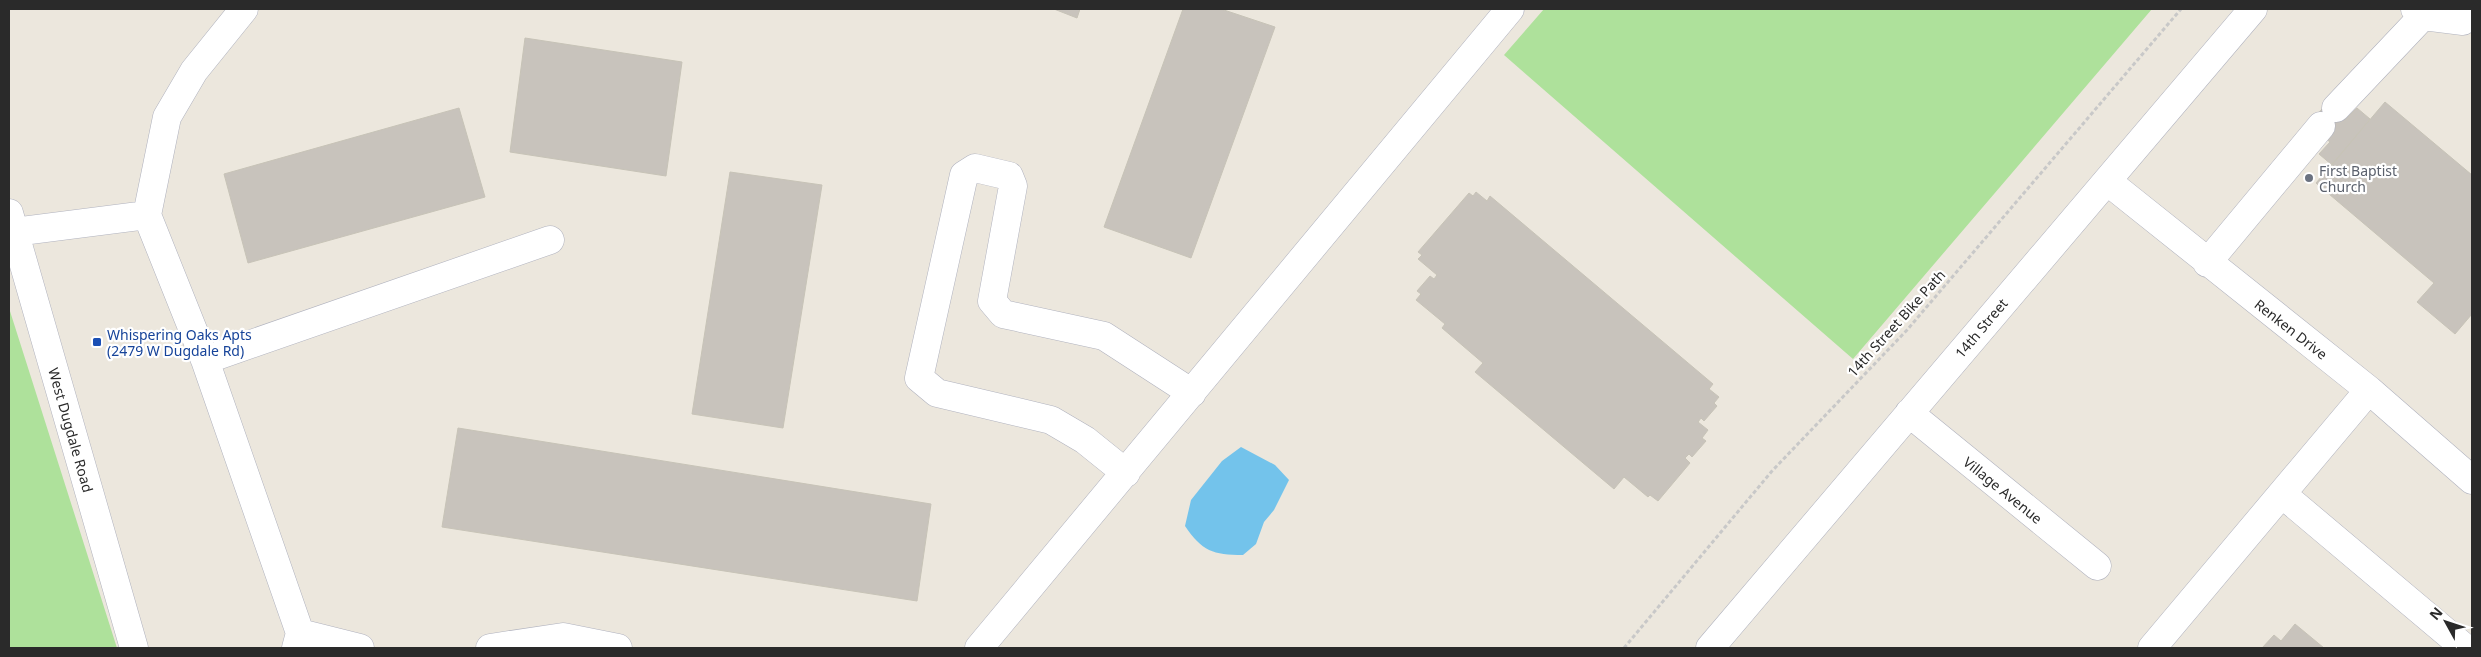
<svg xmlns="http://www.w3.org/2000/svg" width="2481" height="657" font-family="'Noto Sans',sans-serif">
  <style>
    .green { fill: #aee19b }
    .water { fill: #73c3eb }
    .building { fill: #c8c3bc; stroke: #c7c3b7 }
    .lines { fill: none; stroke-linecap: round; stroke-linejoin: round }
    .minor-casing { stroke: #b0b2be; stroke-width: 29 }
    .path { stroke: #c8c8c8; stroke-width: 3; stroke-dasharray: 4 2.5; stroke-linecap: butt }
    .minor { stroke: #fff; stroke-width: 28 }
    .worship-dot { fill: #6b7280; stroke: #fff; stroke-width: 2 }
    .transit-dot { fill: #1a4fb4; stroke: #fff; stroke-width: 2 }
    .labels { text-anchor: middle; dominant-baseline: central; stroke-width: 4.5; stroke-linejoin: round; paint-order: stroke }
    .worship-label { font-size: 14px; fill: #5b616d; stroke: #fff; text-anchor: start }
    .street-label { font-size: 14px; fill: #2a2a2a; stroke: #fff }
    .transit-label { font-size: 14px; fill: #164399; stroke: #fff; text-anchor: start }
  </style>
  <rect width="100%" height="100%" fill="#ece7dd"/>
  <!-- green -->
  <path class="green" d="M1544,9H2152L1853,359L1504,55Z
    M9,308L117,648H9Z"/>
  <!-- water -->
  <path class="water" d="M1241,447L1275,465L1289,480L1274,510L1264,522L1256,544L1243,555C1213,555 1202,551 1185,526L1191,500L1222,461Z"/>
  <!-- building -->
  <path class="building" d="M1054,9H1080L1077,18Z
    M1183,9H1221L1275,27L1191,258L1104,227Z
    M525,38L682,62L666,176L510,152Z
    M2385,102L2472,175V314L2455,334L2417,302L2434,283L2316,183Z
    M2326,104L2345,120L2357,108L2370,119L2332,165L2319,154L2330,142L2309,125Z
    M459,108L485,197L248,263L224,174Z
    M730,172L822,185L783,428L692,414Z
    M1476,192L1487,201L1490,196L1713,384L1709,389L1719,397L1714,403L1717,406L1704,421L1701,418L1698,422L1708,430L1702,438L1706,441L1692,457L1689,454L1685,458L1690,463L1658,501L1650,495L1648,497L1624,477L1614,489L1475,372L1483,363L1442,328L1445,324L1416,300L1421,294L1417,291L1430,276L1434,279L1437,275L1418,259L1422,255L1418,252L1469,193L1473,196Z
    M458,428L931,504L917,601L442,527Z
    M2295,624L2324,648H2262L2274,635L2281,641Z"/>
  <g class="lines">
    <!-- minor casing -->
    <g class="minor-casing">
      <path id="minor" d="M2415,9L2423,16L2463,21
        M2336,108L2423,16
        M2107,181L2369,390L2472,480
        M9,213L134,648
        M147,215L205,360L300,633L296,648
        M14,232L147,215L167,117L194,71L244,9
        M2207,263L2321,126
        M205,360L550,240
        M1909,413L2097,566
        M1126,473L1085,440L1051,420L937,393L919,378L964,175L975,168L1009,176L1013,186L992,301L1003,314L1104,336L1192,393
        M2282,494L2465,648
        M300,633L360,648
        M490,648L563,637L618,648
        M979,648L1510,9
        M1710,648L2253,9
        M2152,648L2369,390"/>
    </g>
    <!-- path -->
    <path class="path" d="M1624,648L1772,471L1907,330L2181,9"/>
    <!-- minor -->
    <use href="#minor" class="minor"/>
  </g>
  <!-- markers -->
  <circle class="worship-dot" cx="2309" cy="178" r="5"/>
  <rect class="transit-dot" x="92" y="337" width="10" height="10" rx="2.5"/>
  <g class="labels">
    <!-- worship labels -->
    <g class="worship-label">
      <text x="2319" y="170">First Baptist<tspan x="2319" dy="16">Church</tspan></text>
    </g>
    <!-- street labels -->
    <g class="street-label">
      <text transform="translate(1896 323) rotate(-48)">14th Street Bike Path</text>
      <text transform="translate(1981 328) rotate(-50)">14th Street</text>
      <text transform="translate(2291 329) rotate(38)">Renken Drive</text>
      <text transform="translate(71 430) rotate(74)">West Dugdale Road</text>
      <text transform="translate(2003 490) rotate(39)">Village Avenue</text>
    </g>
    <!-- transit labels -->
    <g class="transit-label">
      <text x="107" y="334">Whispering Oaks Apts<tspan x="107" dy="16">(2479 W Dugdale Rd)</tspan></text>
    </g>
  </g>
  <!-- border -->
  <rect width="2481" height="657" fill="none" stroke="#2a2a2a" stroke-width="20"/>
  <!-- north arrow -->
  <g transform="translate(2446 622) rotate(310)" stroke="#ffffff" stroke-width="4" paint-order="stroke">
  <path d="M0-4L9 19L0 12L-9 19Z" fill="#2a2a2a"/>
  <text y="-8" font-size="14" font-weight="bold" text-anchor="middle" fill="#2a2a2a">N</text>
  </g>
</svg>
